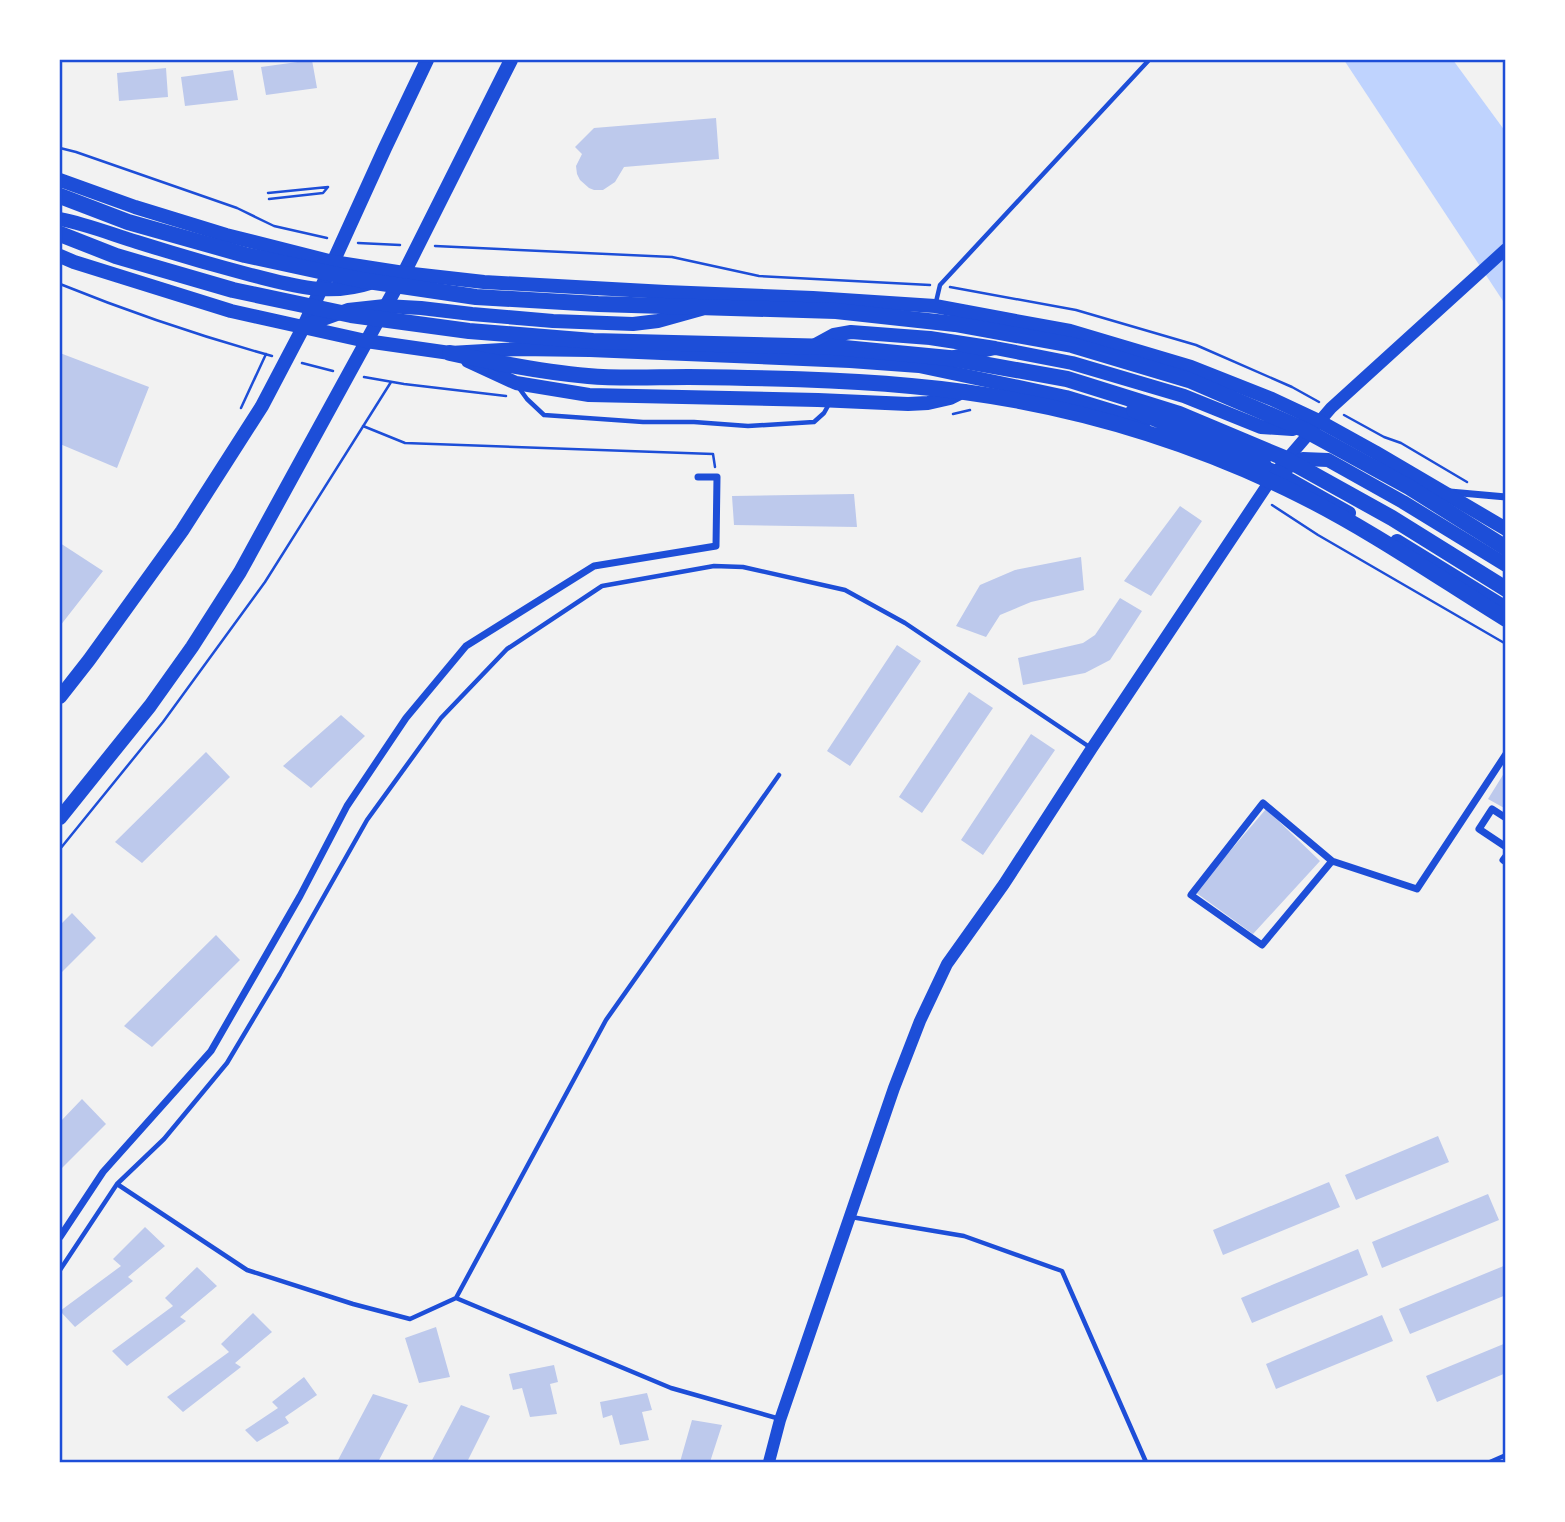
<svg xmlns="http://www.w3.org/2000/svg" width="1565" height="1522" font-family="Ubuntu,sans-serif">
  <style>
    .water { fill: #bfd3fe }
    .building { fill: #bdc9ec }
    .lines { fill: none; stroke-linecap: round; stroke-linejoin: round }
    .path { stroke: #1d4ed8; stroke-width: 2.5 }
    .service { stroke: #1d4ed8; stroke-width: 4.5 }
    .minor { stroke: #1d4ed8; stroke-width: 7 }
    .tertiary { stroke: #1d4ed8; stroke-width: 12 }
    .secondary { stroke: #1d4ed8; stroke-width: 14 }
    .primary { stroke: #1d4ed8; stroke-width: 14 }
    .trunk { stroke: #1d4ed8; stroke-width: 16 }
    .neatline { fill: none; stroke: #1d4ed8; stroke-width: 2.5 }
  </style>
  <rect width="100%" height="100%" fill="#f2f2f2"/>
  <!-- water -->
  <path class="water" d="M1344,60H1453L1505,131V304Z"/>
  <!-- building -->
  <path class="building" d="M312,60L317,88L266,95L261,67Z
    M166,68L168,97L119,101L117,73Z
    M233,70L238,100L185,106L181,77Z
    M716,118L719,159L624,167L615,182L603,190H594L589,188L580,180L577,174L576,166L582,154L575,147L594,128Z
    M60,353L149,387L117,468L60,444Z
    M854,494L857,527L734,525L732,496Z
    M1180,506L1202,521L1151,596L1124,581Z
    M60,543L103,571L60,626Z
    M1081,557L1084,590L1031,602L1000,615L986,637L956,626L980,585L1015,570Z
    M1120,598L1142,611L1110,660L1085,673L1023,685L1018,658L1083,643L1095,635Z
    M897,645L921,661L850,766L827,751Z
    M969,692L993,708L922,813L899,797Z
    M341,715L365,736L311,788L283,766Z
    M1031,734L1055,750L983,855L961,840Z
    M206,752L230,777L142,863L115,842Z
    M1506,770V809L1488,799Z
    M1266,809L1320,861L1253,934L1195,892Z
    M72,913L96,938L60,974V925Z
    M216,935L240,960L152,1047L124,1026Z
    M82,1099L106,1124L60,1170V1122Z
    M1438,1136L1449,1162L1356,1200L1345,1175Z
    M1329,1182L1340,1207L1223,1255L1213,1230Z
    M1488,1194L1499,1220L1382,1268L1372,1242Z
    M145,1227L165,1246L128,1277L133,1281L75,1327L60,1311L121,1266L113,1259Z
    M1358,1249L1368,1275L1252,1323L1241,1298Z
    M1506,1265V1295L1410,1334L1399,1309Z
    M197,1267L217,1286L180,1317L186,1321L127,1366L112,1351L173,1306L165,1298Z
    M253,1313L272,1332L235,1363L241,1367L183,1412L167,1397L229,1352L221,1344Z
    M1382,1315L1393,1341L1276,1389L1266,1364Z
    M436,1327L450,1377L419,1383L405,1338Z
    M1506,1343V1373L1437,1402L1426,1376Z
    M554,1365L558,1382L550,1384L557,1414L530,1417L522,1388L513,1390L509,1374Z
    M304,1377L317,1395L285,1417L289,1423L257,1442L245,1430L278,1408L272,1402Z
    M647,1393L652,1410L642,1412L649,1440L620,1445L612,1415L603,1418L600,1402Z
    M373,1394L408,1405L378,1462H337Z
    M461,1405L490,1416L467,1462H431Z
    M692,1420L722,1425L710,1462H680Z"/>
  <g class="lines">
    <!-- path -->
    <path class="path" d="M60,148L76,152L237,208L274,226L327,238
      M268,193L328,187
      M269,199L323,193L328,187
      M358,243L400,245
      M435,246L672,257L759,276L930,285
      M60,284C129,312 200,336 272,356
      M950,287L1076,310L1196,345L1292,387L1319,402
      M302,363L333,371
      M364,377L404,384L506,396
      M241,408L266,354
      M953,414L970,410
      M1344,415L1384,437L1401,443L1467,482
      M363,426L405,443L713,454L715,467
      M1272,505L1318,535L1506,644
      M60,849L163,722L265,582L391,382"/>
    <!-- service -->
    <path class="service" d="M936,302L940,285L1149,60
      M519,388L527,399L544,415L643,422H694L748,426L814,422L824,413L829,404
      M117,1184L247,1270L353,1304L410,1319L456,1298L671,1388L780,1419
      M851,1217L964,1236L1062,1271L1146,1462
      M60,1270L117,1184L164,1139L227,1063L280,974L367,820L441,718L507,649L602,586L714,566L743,567L845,590L905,623L1091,748
      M456,1298L606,1020L779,775
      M1490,1462L1506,1455"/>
    <!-- minor -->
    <path class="minor" d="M1450,492L1506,497
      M1506,818L1492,809L1479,829L1506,847
      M1506,856L1503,860L1506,862
      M1332,861L1262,945L1191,895L1263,803L1332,861L1417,889L1506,754
      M60,1237L103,1172L211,1051L300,896L347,806L406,718L466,646L594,566L716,546L717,477H698"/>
    <!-- tertiary -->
    <path class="tertiary" d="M769,1462L780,1420L894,1088L920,1021L947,964L1004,884L1092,748L1276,472L1331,408L1506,249"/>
    <!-- secondary -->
    <path class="secondary" d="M60,697L89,660L182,531L262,406L304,326L385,148L427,60
      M60,818L150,706L192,647L240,572L404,273L511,60"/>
    <!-- primary -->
    <path class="primary" d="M60,180L135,207L226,235L333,262L404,273L484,282L666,292L813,298L935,306L1070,331L1191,367L1272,399L1319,421L1375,452L1506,529
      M60,219C86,224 111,234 137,242C175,254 213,265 251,275C295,286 328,297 373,282
      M60,256L74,262L231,311L366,341L450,353L518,349L590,350L850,361L919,366L1066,397L1145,421
      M304,326L348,310L385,306L421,308L472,314L553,321L633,324L658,321L701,309
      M812,347L834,335L851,332L930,338L995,348L954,357
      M995,348L1072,363L1184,396L1261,427L1292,429L1301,426
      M468,361L516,383L589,395L818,400L908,404L928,403L950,398L964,391
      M1255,464L1276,472L1349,513
      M1286,468L1303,459L1328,460L1403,502L1506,565
      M1397,541L1506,608"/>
    <!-- trunk -->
    <path class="trunk" d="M60,196L128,222L245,255L361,280L476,297L598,304L836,311L955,324L1072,345L1189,380L1303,429L1409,487L1506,548
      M60,234L116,256L233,290L351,315L469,331L593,341L834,347L949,358L1067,379L1179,414L1284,458L1392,518L1506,589
      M450,353C496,363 541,372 588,376C621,379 655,377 688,377C762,378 837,379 911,386C1046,398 1179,435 1300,495C1372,531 1438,577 1506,619
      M1134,410L1213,442L1264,466"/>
  </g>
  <!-- border -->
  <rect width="1565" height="1522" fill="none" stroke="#ffffff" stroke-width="122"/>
  <rect x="61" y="61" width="1443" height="1400" class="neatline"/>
</svg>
